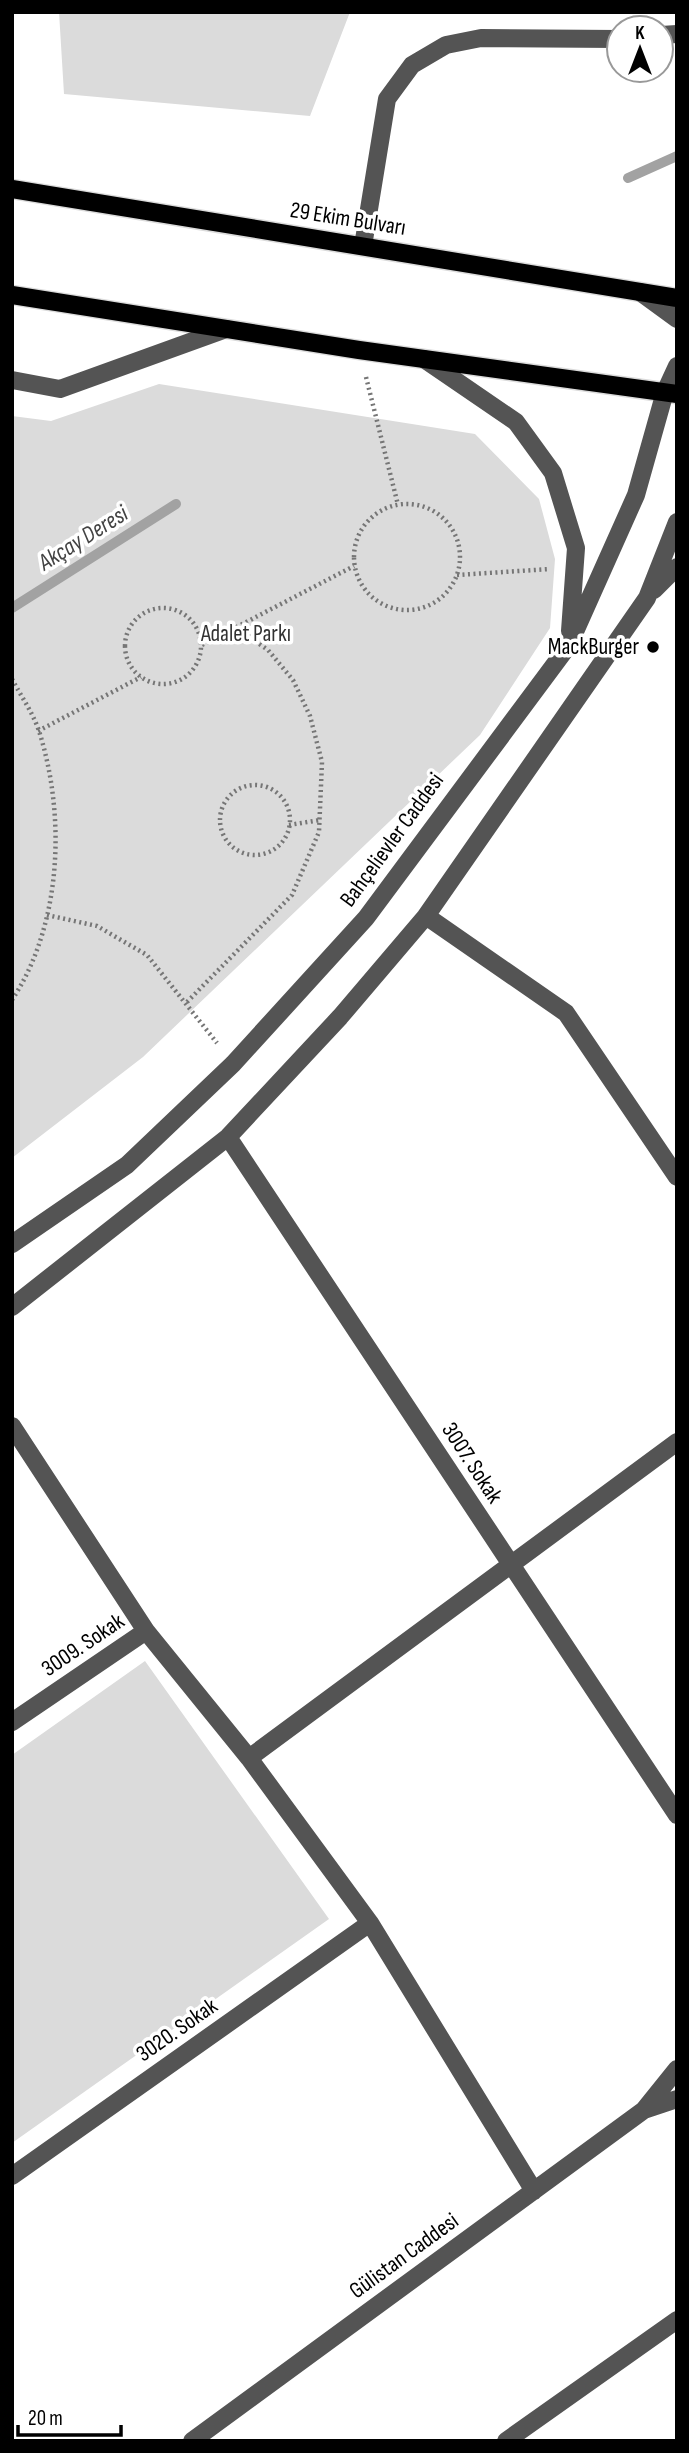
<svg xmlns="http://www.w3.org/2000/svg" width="689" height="2453" font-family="'Sofia Sans Condensed',sans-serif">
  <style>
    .green { fill: #dbdbdb }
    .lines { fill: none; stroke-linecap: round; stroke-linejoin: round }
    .stream { stroke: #a2a2a2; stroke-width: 10 }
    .major-casing { stroke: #dbdbdb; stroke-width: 21 }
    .path { stroke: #767676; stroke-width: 4.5; stroke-dasharray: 2 3.5; stroke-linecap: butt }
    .minor { stroke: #545454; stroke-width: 18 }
    .major { stroke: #000; stroke-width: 18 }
    .poi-dot { fill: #000; stroke: #fff; stroke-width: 2.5 }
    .labels { text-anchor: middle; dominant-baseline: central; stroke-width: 7; stroke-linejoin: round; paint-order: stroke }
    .street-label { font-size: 23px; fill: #000; stroke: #fff }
    .park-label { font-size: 23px; fill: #323232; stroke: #fff }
    .poi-label { font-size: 23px; fill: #000; stroke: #fff; text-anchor: end }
    .water-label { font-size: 24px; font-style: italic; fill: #434343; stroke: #fff }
  </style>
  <rect width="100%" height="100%" fill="#fff"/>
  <!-- green -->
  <path class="green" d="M59,12H350L310,116L64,94Z
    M159,384L475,434L539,499L555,559L550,628L480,735L143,1057L12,1158V416L51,421Z
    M145,1661L329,1919L12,2143V1755Z"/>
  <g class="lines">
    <!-- stream -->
    <path class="stream" d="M628,178L677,156
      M12,608L176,504"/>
    <!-- major casing -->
    <g class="major-casing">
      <path id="major" d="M12,189L677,298
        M12,295L359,350L677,394"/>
    </g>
    <!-- path -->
    <path class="path" d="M366,377L398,505
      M354 557a53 53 0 1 1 106 0a53 53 0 1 1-106 0Z
      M457,575L550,569
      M125 646a38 38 0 1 1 76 0a38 38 0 1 1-76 0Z
      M202,645L354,566
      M12,679C21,696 33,713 39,731C66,816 62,924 12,1000
      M38,731L141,677
      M220 820a35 35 0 1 1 70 0a35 35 0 1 1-70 0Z
      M289,825L320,820
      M47,915L97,926L147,955L217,1043
      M187,1002L292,895L319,832L322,762L310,716L293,680L268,650L236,628"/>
    <!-- minor -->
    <path class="minor" d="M661,35L677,34
      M363,246L387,99L412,65L446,45L481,38L619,39
      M640,292L677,319
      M424,359L516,422L553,473L576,548L570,631
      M12,380L60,389L226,329
      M654,590L677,567
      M426,916L566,1013L677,1177
      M228,1137L677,1815
      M12,1244L127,1165L233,1064L366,918L569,645L636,495L665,392L677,366
      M12,1307L228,1137L340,1017L426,916L647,598L677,522
      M12,1426L146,1631L249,1758L370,1923L534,2191
      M12,1722L146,1631
      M249,1758L677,1442
      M644,2110L677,2099
      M12,2176L370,1923
      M192,2441L644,2110L677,2069
      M506,2441L677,2320"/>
    <!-- major -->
    <use href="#major" class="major"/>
  </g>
  <!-- markers -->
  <circle class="poi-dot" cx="653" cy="647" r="7"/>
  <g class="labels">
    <!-- street labels -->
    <g class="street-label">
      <text transform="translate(348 219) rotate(9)">29 Ekim Bulvarı</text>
      <text transform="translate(392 840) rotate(-54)">Bahçelievler Caddesi</text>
      <text transform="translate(472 1463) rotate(57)">3007. Sokak</text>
      <text transform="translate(83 1645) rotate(-34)">3009. Sokak</text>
      <text transform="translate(177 2030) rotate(-35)">3020. Sokak</text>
      <text transform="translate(404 2256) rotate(-36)">Gülistan Caddesi</text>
    </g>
    <!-- park labels -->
    <g class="park-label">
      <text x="246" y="634">Adalet Parkı</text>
    </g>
    <!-- poi labels -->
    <g class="poi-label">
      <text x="639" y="647">MackBurger</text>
    </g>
    <!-- water labels -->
    <g class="water-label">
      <text transform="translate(83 538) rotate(-32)">Akçay Deresi</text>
    </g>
  </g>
  <!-- border -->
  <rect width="689" height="2453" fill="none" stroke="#000000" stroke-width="28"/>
  <!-- north arrow -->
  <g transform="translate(640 49)"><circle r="33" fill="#ffffff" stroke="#999999" stroke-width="2"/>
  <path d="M0-5L12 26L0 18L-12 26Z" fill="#000000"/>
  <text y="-10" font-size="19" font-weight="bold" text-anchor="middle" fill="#000000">K</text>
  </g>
  <!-- scale -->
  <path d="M18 2425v10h103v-10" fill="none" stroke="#000000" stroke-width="3.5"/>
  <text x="28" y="2425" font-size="21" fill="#000000" stroke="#ffffff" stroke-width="5" paint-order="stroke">20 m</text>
</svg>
